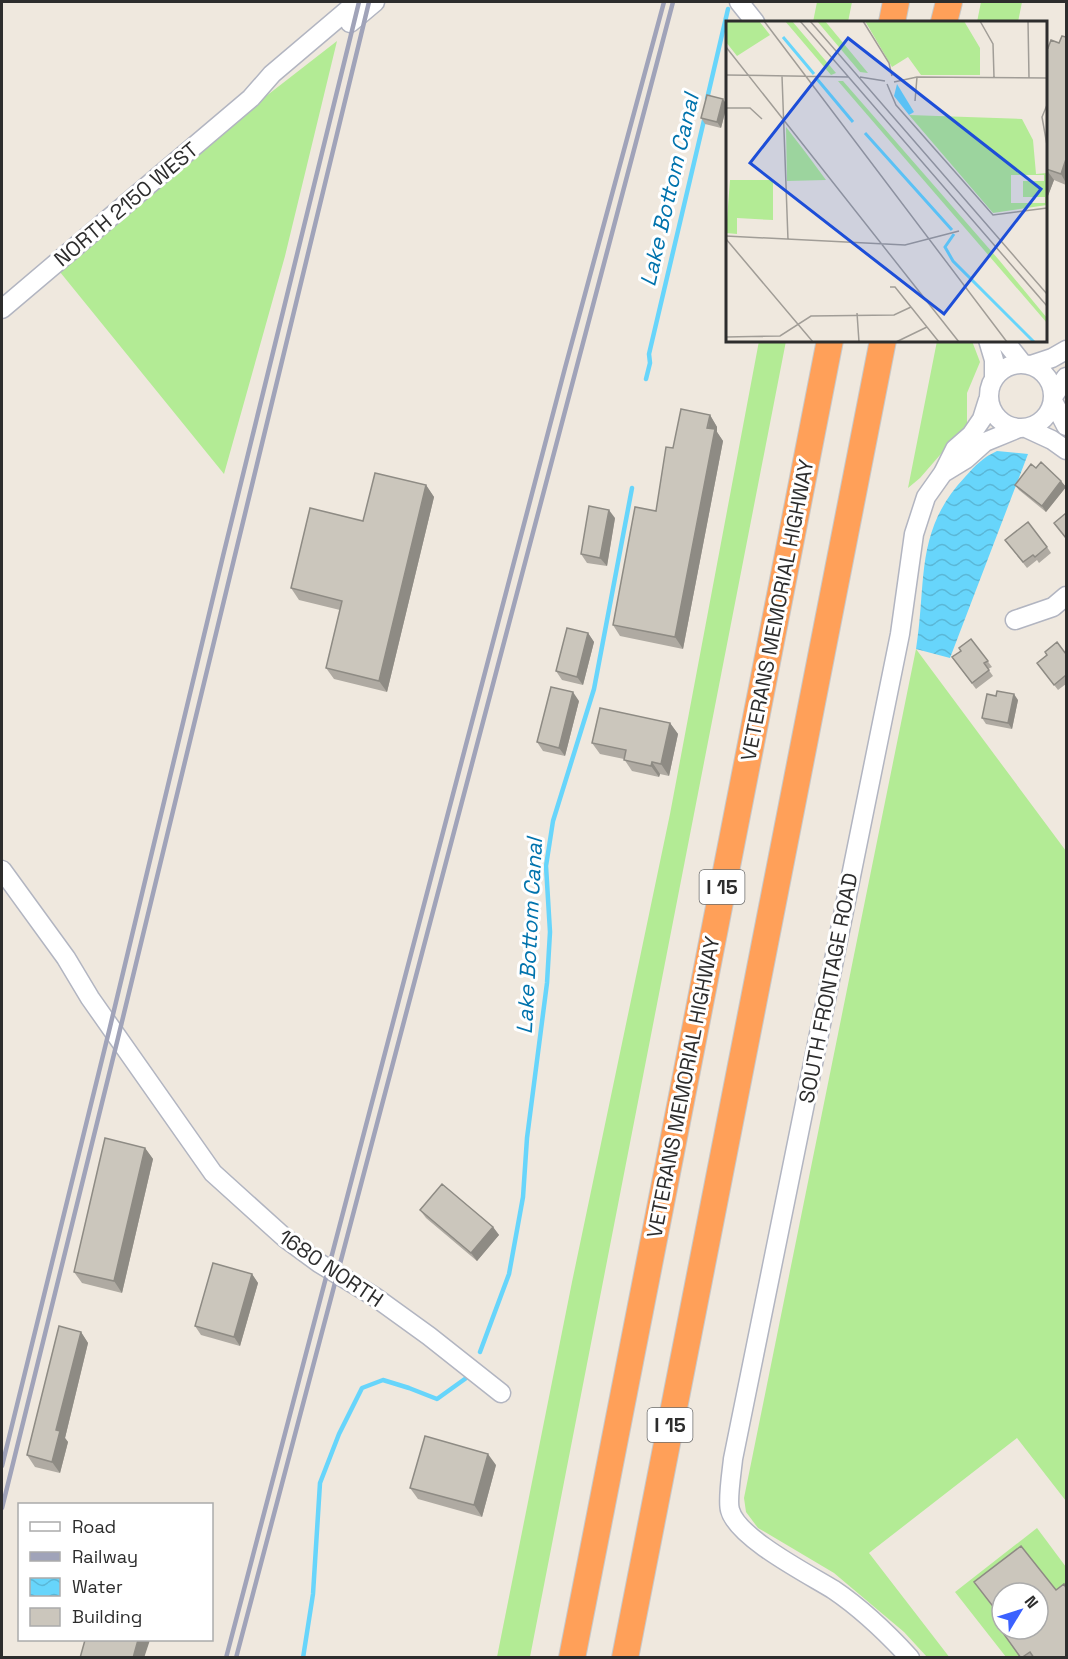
<svg xmlns="http://www.w3.org/2000/svg" width="1068" height="1659" font-family="'Space Grotesk',sans-serif">
  <style>
    .grass { fill: #b3eb95 }
    .water { fill: url(#water-waves) }
    .lines { fill: none; stroke-linecap: round; stroke-linejoin: round }
    .stream { stroke: #67d5fb; stroke-width: 4.5 }
    .minor-casing { stroke: #b2b5c1; stroke-width: 21 }
    .highway-casing { stroke: #c8c8c8; stroke-width: 28 }
    .minor { stroke: #fff; stroke-width: 18 }
    .highway { stroke: #ffa059; stroke-width: 26 }
    .rail { stroke: #a0a3b9; stroke-width: 4.5 }
    .wall { fill: #afaaa2 }
    .shaded-wall { fill: #8e8b84 }
    .building { fill: #cbc6bc; stroke: #8e8b84; stroke-width: 1.5 }
    .labels { text-anchor: middle; dominant-baseline: central; stroke-width: 6; stroke-linejoin: round; paint-order: stroke }
    .shield { fill: #fff; stroke: #6c6c6c; stroke-width: 1.5 }
    .shield-label { font-size: 20px; font-weight: bold; fill: #2d2d2d }
    .street-label { font-size: 21px; fill: #2d2d2d; stroke: #fff }
    .water-label { font-size: 22px; font-style: italic; fill: #0073ad; stroke: #fff }
    .inset-river { fill: none; stroke: #67d5fb; stroke-width: 3 }
    .inset-road { fill: none; stroke: #a19d97; stroke-width: 1.5 }
    .view { fill: #1d4ed8; fill-opacity: 0.15; stroke: #1d4ed8; stroke-width: 3 }
    .inset-edge { fill: none; stroke: #2d2d2d; stroke-width: 3 }
  </style>
  <defs>
    <pattern id="water-waves" width="16" height="10" patternUnits="userSpaceOnUse" patternTransform="scale(1.5)"><rect width="16" height="10" fill="#67d5fb"/><path d="M0 5q4-4 8 0t8 0" fill="none" stroke="#5ab7d7"/></pattern>
  </defs>
  <rect width="100%" height="100%" fill="#efe8de"/>
  <!-- grass -->
  <path class="grass" d="M817,2H852L848,22H813Z
    M981,2H1022L1018,22H977Z
    M337,41L285,256L224,474L60,272L252,107Z
    M759,341H786L530,1657H497L572,1282L670,814Z
    M937,341H972L980,362L967,393V424L920,478L908,488Z
    M916,649L1066,851V1501L1017,1438L869,1553L950,1658L927,1657L904,1632L834,1573L758,1528L746,1512L744,1498Z
    M1037,1528L1066,1567V1599L1064,1601L1029,1558L982,1593L1002,1619V1629H1010L1020,1657H1006L955,1592Z"/>
  <!-- water -->
  <path class="water" d="M997,451L1028,454L950,658L916,649C927,582 914,531 965,477C976,465 982,458 997,451Z"/>
  <g class="lines">
    <!-- stream -->
    <path class="stream" d="M707,99L728,9
      M646,379L650,363L649,354L705,116
      M480,1352L509,1274L523,1197L527,1138L547,983L550,932L546,866L553,821L594,689L632,488
      M303,1658L313,1594L320,1483L339,1434L362,1388L383,1380L409,1388L437,1399L469,1376"/>
    <!-- minor casing -->
    <g class="minor-casing">
      <path id="minor" d="M739,2L755,22
        M350,23L375,2
        M2,309L251,98L272,74L357,2
        M988,340L994,360V378
        M1004,340L1023,364
        M989 396a32 32 0 1 1 64 0a32 32 0 1 1-64 0Z
        M1031,365L1052,358L1066,350
        M1053,397L1066,377
        M1053,401L1066,426
        M1026,428L1052,440L1066,450
        M943,473L966,459L985,442L1019,428
        M1015,620L1053,607L1066,596
        M2,870L66,958L90,998L213,1173L285,1238L319,1263L375,1297L429,1336L501,1393
        M910,1658C887,1633 862,1609 834,1590C810,1575 737,1538 730,1510C727,1500 732,1470 733,1459L900,634L914,534L926,497L943,473L955,449L971,435L982,419L988,400"/>
    </g>
    <!-- highway casing -->
    <g class="highway-casing">
      <path id="highway" d="M892,22L896,2
        M944,22L949,2
        M572,1658L830,340
        M625,1658L883,340"/>
    </g>
    <!-- minor -->
    <use href="#minor" class="minor"/>
    <!-- highway -->
    <use href="#highway" class="highway"/>
    <!-- rail -->
    <path class="rail" d="M2,1466L110,1027L223,556L359,2
      M2,1508L118,1038L369,2
      M226,1658L565,368L664,2
      M236,1658L673,2"/>
  </g>
  <!-- wall -->
  <path class="wall" d="M1066,37V185L1054,180L1046,201V47L1048,48L1059,43Z
    M727,105L721,128L705,124L701,118Z
    M710,415L717,427V432L723,441L683,649L620,636L613,625L656,511L673,448Z
    M1036,468L1061,481L1066,487L1046,512L1019,490L1015,485Z
    M426,485L434,497L387,692L334,679L326,668L340,610L299,600L291,588L363,521Z
    M615,518L607,566L587,563L581,554Z
    M1005,540L1047,547L1051,553L1039,563L1037,560L1027,568Z
    M588,633L594,642L583,685L562,680L556,671Z
    M971,639L992,667L988,669L993,676L976,689L952,657L961,651Z
    M1066,654V684L1058,690L1037,663L1047,655Z
    M1018,700L1012,729L986,724L982,718Z
    M579,701L565,756L543,751L537,742Z
    M670,723L678,734L669,776L660,774L659,777L632,771L624,759L600,754L592,743Z
    M145,1148L153,1159L122,1293L82,1283L74,1272Z
    M420,1210L493,1227L499,1235L477,1261L426,1218Z
    M252,1274L258,1283L240,1346L201,1335L195,1326Z
    M81,1332L88,1343L65,1438L68,1442L60,1473L35,1467L27,1455Z
    M496,1465L482,1517L418,1499L410,1488Z
    M1021,1546L1056,1590L1064,1584L1066,1588V1658H1020L1003,1633L1008,1629H1038V1593H1002V1619L974,1582Z"/>
  <!-- shaded-wall -->
  <path class="shaded-wall" d="M723,99L727,105L721,128L717,122Z
    M1066,159V183L1061,174Z
    M1046,169L1054,180L1046,201Z
    M710,415L717,427V432L723,441L683,649L675,637Z
    M1061,481L1066,487L1046,512L1042,506Z
    M426,485L434,497L387,692L379,681Z
    M609,510L615,518L607,566L600,558Z
    M588,633L594,642L583,685L577,677Z
    M573,692L579,701L565,756L559,748Z
    M1014,694L1018,700L1012,729L1008,723Z
    M670,723L678,734L669,776L661,764Z
    M652,762L660,774L659,777L651,766Z
    M145,1148L153,1159L122,1293L114,1281Z
    M493,1227L499,1235L477,1261L471,1253Z
    M252,1274L258,1283L240,1346L234,1337Z
    M81,1332L88,1343L65,1438L68,1442L60,1473L52,1462L56,1430Z
    M488,1454L496,1465L482,1517L474,1505Z
    M138,1640H150L144,1658H133Z"/>
  <!-- building -->
  <path class="building" d="M1062,36L1066,37V159L1061,174L1046,169V47L1048,48L1051,40L1059,43Z
    M707,95L723,99L717,122L701,118Z
    M681,409L710,415L707,428L715,429L675,637L613,625L635,507L656,511L666,447L673,448Z
    M1041,462L1061,481L1042,506L1015,485L1031,464L1036,468Z
    M375,473L426,485L379,681L326,668L342,601L291,588L310,508L363,521Z
    M589,506L609,510L600,558L581,554Z
    M1066,513V538L1054,523Z
    M1028,522L1047,547L1035,557L1033,555L1023,562L1005,540Z
    M567,628L588,633L577,677L556,671Z
    M971,639L988,661L984,663L989,670L972,683L952,657L961,651L959,648Z
    M1057,642L1066,654V675L1054,685L1037,663L1047,655L1045,652Z
    M551,687L573,692L559,748L537,742Z
    M997,691L1014,694L1008,723L982,718L987,694L996,696Z
    M600,708L670,723L661,764L652,762L651,766L624,760L626,750L592,743Z
    M105,1138L145,1148L114,1281L74,1272Z
    M442,1184L493,1227L471,1253L420,1210Z
    M213,1263L252,1274L234,1337L195,1326Z
    M59,1326L81,1332L56,1430L60,1431L52,1462L27,1455Z
    M425,1436L488,1454L474,1505L410,1488Z
    M1021,1546L1056,1590L1064,1584L1066,1588V1658H1034L1030,1652L1021,1658L1003,1633L1008,1629H1038V1593H1002V1618L974,1582Z
    M85,1640H138L133,1658H80Z"/>
  <g class="labels">
    <!-- shield labels -->
    <g class="shield">
      <rect x="699.5" y="870" width="45" height="34" rx="4.5"/>
      <rect x="647.5" y="1408" width="45" height="34" rx="4.5"/>
    </g>
    <g class="shield-label">
      <text x="722" y="887">I 15</text>
      <text x="670" y="1425">I 15</text>
    </g>
    <!-- street labels -->
    <g class="street-label">
      <text transform="translate(126 204) rotate(-40)">NORTH 2150 WEST</text>
      <text transform="translate(777 610) rotate(-79)">VETERANS MEMORIAL HIGHWAY</text>
      <text transform="translate(828 988) rotate(-79)">SOUTH FRONTAGE ROAD</text>
      <text transform="translate(683 1087) rotate(-79)">VETERANS MEMORIAL HIGHWAY</text>
      <text transform="translate(331 1268) rotate(34)">1680 NORTH</text>
    </g>
    <!-- water labels -->
    <g class="water-label">
      <text transform="translate(669 190) rotate(-77)">Lake Bottom Canal</text>
      <text transform="translate(529 936) rotate(-87)">Lake Bottom Canal</text>
    </g>
  </g>
  <!-- overview -->
  <g transform="translate(726 21)">
    <rect width="321" height="321" fill="#efe8de"/>
    <path d="M0,0H33L44,14L11,35L0,21ZM59,0H66L110,52L105,54ZM91,0H99L142,52L134,51ZM112,60H117L273,239L321,297V302ZM183,94L296,98L307,119L310,153L321,152V184L267,192ZM285,154H318V160H297V176H319V182H285ZM60,106L80,132L100,159L61,160ZM4,159H47V199L11,197V213L0,212Z" fill="#b3eb95" fill-rule="evenodd"/>
    <path d="M139,0H238L254,27V54H195L182,36L166,46Z" fill="#b3eb95"/>
    <path d="M171,63L188,91L183,94L168,75Z" fill="#67d5fb"/>
    <path class="inset-river" d="M57,16L88,53M91,58L127,101M139,112L226,209M228,213L219,226L227,240L308,321"/>
    <path class="inset-road" d="M38,0L281,321M74,0L321,285M84,0L321,273M137,0L163,42L166,55M254,0L267,23L268,56M302,0L303,57M0,26L233,321M0,54L123,56M56,55L62,219M134,56L159,60M168,61L191,56L321,57M161,63L170,84L267,194L321,187M189,80L191,56M321,84L316,96L321,124M0,87H24L36,98M0,215L179,224L233,210M0,218L87,321M164,266H169L213,321M131,292L133,321M0,316L54,315L85,295L168,294L185,286M170,321L201,306"/>
    <path class="view" d="M122,17L315,168L218,293L24,142Z"/>
    <rect width="321" height="321" class="inset-edge"/>
  </g>
  <!-- border -->
  <rect width="1068" height="1659" fill="none" stroke="#2d2d2d" stroke-width="6"/>
  <!-- legend -->
  <rect x="18" y="1503" width="195" height="138" fill="#ffffff" stroke="#ababab" stroke-width="1.5"/>
  <rect x="30" y="1522" width="30" height="9" fill="#ffffff" stroke="#ababab" stroke-width="1.5"/>
  <text x="72" y="1533" font-size="18" fill="#2d2d2d">Road</text>
  <rect x="30" y="1552" width="30" height="9" fill="#a0a3b9" stroke="#ababab" stroke-width="1.5"/>
  <text x="72" y="1563" font-size="18" fill="#2d2d2d">Railway</text>
  <rect x="30" y="1578" width="30" height="18" fill="url(#water-waves)" stroke="#ababab" stroke-width="1.5"/>
  <text x="72" y="1593" font-size="18" fill="#2d2d2d">Water</text>
  <rect x="30" y="1608" width="30" height="18" fill="#cbc6bc" stroke="#ababab" stroke-width="1.5"/>
  <text x="72" y="1623" font-size="18" fill="#2d2d2d">Building</text>
  <!-- north arrow -->
  <g transform="translate(1020 1611) rotate(52)"><circle r="28" fill="#ffffff" stroke="#ababab" stroke-width="1.5"/>
  <path d="M0-4.5L10 22L0 15L-10 22Z" fill="#3b61ff"/>
  <text y="-9" font-size="16" font-weight="bold" text-anchor="middle" fill="#2d2d2d">N</text>
  </g>
</svg>
